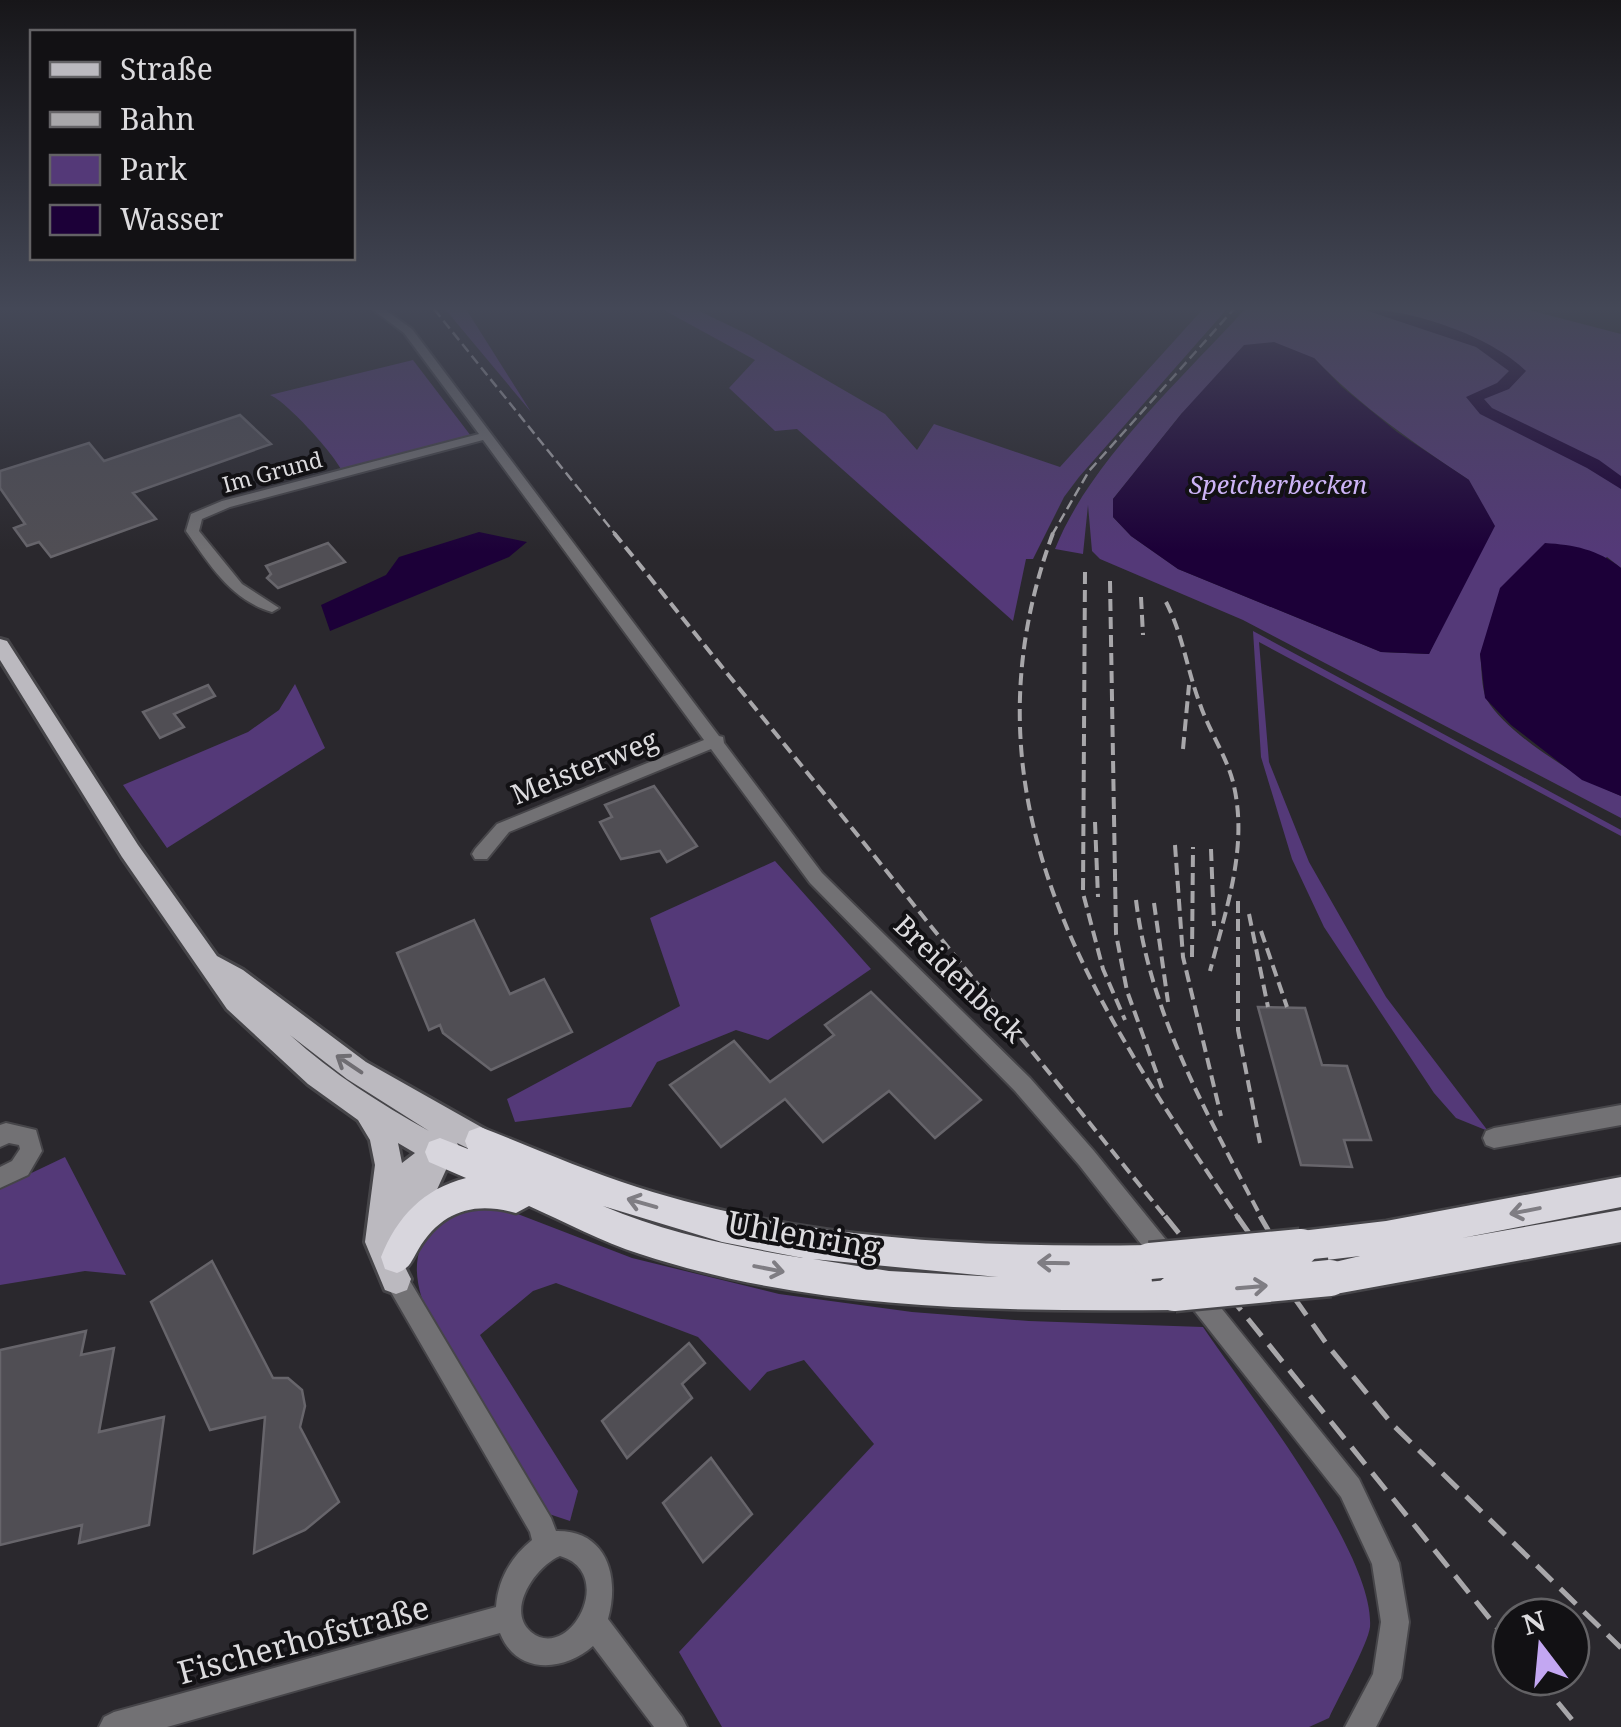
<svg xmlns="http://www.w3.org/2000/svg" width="1621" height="1727" font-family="'Noto Serif',serif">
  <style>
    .green { fill: #543978; fill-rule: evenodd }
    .water { fill: #1c0038 }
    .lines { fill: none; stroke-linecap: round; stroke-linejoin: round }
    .river { fill: #1c0038; fill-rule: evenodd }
    .building { fill: #504e54; stroke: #67656b; stroke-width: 2.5 }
    .minor-casing { stroke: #464549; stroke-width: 4 }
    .major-casing { stroke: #464549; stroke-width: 6 }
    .highway-casing { stroke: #464549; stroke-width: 5 }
    .minor { fill: #727174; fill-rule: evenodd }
    .major { fill: #bbb9bf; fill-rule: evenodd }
    .highway { fill: #d8d6dd; fill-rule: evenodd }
    .rail-far2 { stroke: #a8a7aa; stroke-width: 2.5; stroke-dasharray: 10 5; stroke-linecap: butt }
    .rail-far1 { stroke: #a8a7aa; stroke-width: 4; stroke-dasharray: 12 6; stroke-linecap: butt }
    .rail { stroke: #a8a7aa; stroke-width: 5; stroke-dasharray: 22 11; stroke-linecap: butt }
    .highway-bridge-casing { stroke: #464549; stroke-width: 41; stroke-linecap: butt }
    .highway-bridge { stroke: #d8d6dd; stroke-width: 36 }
    .oneway { stroke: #6f6d72 }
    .oneway2 { stroke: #7f7d83 }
    .labels { text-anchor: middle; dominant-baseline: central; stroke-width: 8; stroke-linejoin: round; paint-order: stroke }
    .far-street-label { font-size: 22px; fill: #dcdbde; stroke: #121114 }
    .far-water-label { font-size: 25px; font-style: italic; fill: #ccb3f6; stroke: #121114 }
    .street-label { font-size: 28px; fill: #dcdbde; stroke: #121114 }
    .near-street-label { font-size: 32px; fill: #dcdbde; stroke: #121114 }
  </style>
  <rect width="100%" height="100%" fill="#2a282d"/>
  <!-- green -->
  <path class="green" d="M445,309H466L531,412Z
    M662,309H695L749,335L885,414L917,450L934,424L1060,467L1203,309H1227L1079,477L1064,497L1033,559H1026L1013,621L797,429L775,431L729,388L755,360Z
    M1245,309H1525L1621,334V568L1607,557L1480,654C1482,667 1481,689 1487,700C1510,737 1582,780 1621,796V818L1243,620L1100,559L1092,551L1088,505L1083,554L1055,549C1090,461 1181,380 1245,309ZM1314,358C1361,407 1414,443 1469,480L1441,627L1429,654L1381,652L1178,569L1131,536L1113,517V499L1182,413Z
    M413,360L471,436L341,469C332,452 286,401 270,395Z
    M1253,631L1621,830V836L1259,642L1269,762L1309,862L1386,997L1488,1131L1456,1118L1434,1093L1324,927L1292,859L1261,757Z
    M295,684L325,748L167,848L123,785L248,732L279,710Z
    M775,861L871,969L768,1040L736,1030L657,1062L631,1107L515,1122L507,1099L680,1006L650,918Z
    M65,1157L126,1275L85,1271L0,1285V1188Z
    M489,1203L632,1258L779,1294L912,1312L1029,1321L1203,1327C1247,1392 1375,1553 1370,1627C1368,1644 1338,1698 1329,1718L1309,1727H722L679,1652L874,1444L804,1360L767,1372L750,1391L698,1337L556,1283L533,1291L480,1335L578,1491L570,1521L549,1514L422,1299C412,1266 417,1249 433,1220Z"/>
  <!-- water -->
  <path class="water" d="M1274,342L1314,358L1342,387L1397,432L1469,480L1495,526L1429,654L1381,652L1178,569L1131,536L1113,517V499L1182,413L1244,345Z
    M479,532L527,542L509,557L330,631L321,605L386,575L399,557Z
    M1545,543C1574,545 1597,549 1621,568V796L1582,780L1511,725L1485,698L1480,654L1500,588Z"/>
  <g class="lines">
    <!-- river -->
    <path class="river" d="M1362,309C1411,309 1491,336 1526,371L1509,389L1484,399L1492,408L1599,460L1621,476V489L1587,468L1480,414L1466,397L1497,383L1509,371L1476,347Z"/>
  </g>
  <!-- building -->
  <path class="building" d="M240,415L271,444L133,493L156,519L51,557L39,542L27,546L14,528L25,524L0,488V471L89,443L104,461Z
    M328,543L345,562L278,588L267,578L271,574L266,566Z
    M208,685L215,696L174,714L184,727L160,738L143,712Z
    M654,786L697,846L667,862L660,851L621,859L600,822L612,817L605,805Z
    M474,920L510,994L544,979L572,1032L491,1070L443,1033L440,1025L429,1030L397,953Z
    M871,992L981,1100L935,1138L889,1091L823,1142L785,1099L721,1147L670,1085L734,1041L770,1082L834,1035L825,1025Z
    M1258,1007L1305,1008L1322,1065L1347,1066L1371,1140H1344L1352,1167L1301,1165Z
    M212,1261L273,1378H288L302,1390L305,1406L300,1427L339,1502L305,1530L254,1553L265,1417L210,1430L151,1302Z
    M86,1331L81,1355L114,1348L99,1432L164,1417L149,1525L79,1543L82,1525L0,1545V1350Z
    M689,1343L705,1363L682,1384L692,1398L627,1458L602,1421Z
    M711,1458L752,1514L703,1562L663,1503Z"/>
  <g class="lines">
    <!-- minor casing -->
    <g class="minor-casing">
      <path id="minor" d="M372,309H384L412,329L719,736L723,737L724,743L822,873L1030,1078L1094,1151L1175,1251L1178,1259L1175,1267L1167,1270L1159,1267L1079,1165L1015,1091L810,883L711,749L509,832L487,859H475L472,854L475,849L497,824L704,740L483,440L230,507L202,519L199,531L242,584L279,608L272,612C231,600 209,564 186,531L191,514L222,501L479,434L404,333Z
        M1621,1105V1125L1494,1148L1486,1145L1483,1138L1486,1131L1494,1128Z
        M6,1123L36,1130L42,1151L28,1175L0,1188V1167L12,1161L20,1149L19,1145L9,1143L0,1147V1125Z
        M396,1267L404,1271L551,1518L556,1531C607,1530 620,1577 608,1619L682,1717L687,1727H654L593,1646C564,1672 516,1675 500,1633L167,1727H99L104,1717L114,1712L496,1607C498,1579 511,1557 532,1540L530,1532L388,1287L384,1279L388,1271ZM560,1556C618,1573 569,1663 531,1632C505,1610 536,1566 560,1556Z
        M1193,1279L1201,1283L1359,1479L1399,1563L1409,1622L1401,1678L1376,1727H1345L1373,1674L1381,1622L1372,1564L1341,1497L1185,1299L1181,1291L1185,1283Z"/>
    </g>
    <!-- major casing -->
    <g class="major-casing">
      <path id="major" d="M0,639L7,641L138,845L217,956L243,970L366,1062L490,1132L494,1141L490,1150L480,1154L457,1143L460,1149L450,1161L409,1251L399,1255L411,1279L407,1290L396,1294L385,1290L365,1242L375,1165L370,1140L358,1120L308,1084L227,1009L122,857L0,660ZM290,1035L347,1079L429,1131C379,1103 333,1074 290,1035ZM398,1143L415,1153L402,1163Z"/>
    </g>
    <!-- highway casing -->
    <g class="highway-casing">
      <path id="highway" d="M480,1127C532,1147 583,1170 637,1187C802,1240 978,1248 1150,1245L1162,1249L1166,1261L1162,1273L1152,1276H1174L1186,1281L1191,1293L1186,1305L1174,1310C993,1311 814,1311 640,1254C602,1242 565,1222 529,1206L516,1213C474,1201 441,1211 418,1250C411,1262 410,1268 397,1273L385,1269L381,1257C397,1217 423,1189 466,1178L429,1162L425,1152L429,1142L440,1138L468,1149L465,1141L469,1131ZM603,1206L722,1242L803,1258C735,1247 666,1233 603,1206ZM813,1259L998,1277L889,1271Z
        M1621,1177V1207L1462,1238L1621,1210V1242L1330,1295L1318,1290L1313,1278L1318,1266L1360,1256L1301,1263L1289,1258L1285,1247L1289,1236L1301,1231L1386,1221Z"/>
    </g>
    <!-- minor -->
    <use href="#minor" class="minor"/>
    <!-- major -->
    <use href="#major" class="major"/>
    <!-- highway -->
    <use href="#highway" class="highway"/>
    <!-- rail-far2 -->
    <path class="rail-far2" d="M434,309L616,535
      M1052,535L1089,471L1234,309"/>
    <!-- rail-far1 -->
    <path class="rail-far1" d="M614,533L1167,1219
      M1053,533C954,802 1094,1004 1239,1219
      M1085,572L1083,893L1103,969L1125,1020
      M1110,581L1116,934L1127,991L1162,1088
      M1141,597L1143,635
      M1166,602C1183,635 1187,670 1200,704C1209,731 1226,755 1233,782C1249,846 1226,909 1210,971
      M1183,749L1189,685
      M1095,822L1098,897
      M1175,845L1183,957L1221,1116
      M1211,849L1214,926
      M1136,900C1150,1016 1209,1117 1262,1219
      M1238,901V1030L1260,1143
      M1154,903L1168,1002
      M1249,914L1268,1007
      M1261,931L1287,1007
      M1192,957L1193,847"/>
    <!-- rail -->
    <path class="rail" d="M1165,1216L1511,1645
      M1237,1216L1328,1346L1393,1425L1621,1648
      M1260,1216L1301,1287
      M1537,1677L1578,1727"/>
    <!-- highway-bridge casing -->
    <g class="highway-bridge-casing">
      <path id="highway-bridge" d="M1150,1261L1301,1247
        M1174,1293L1330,1278"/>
    </g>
    <!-- highway-bridge -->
    <use href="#highway-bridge" class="highway-bridge"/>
  </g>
  <!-- one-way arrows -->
  <defs><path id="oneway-shaft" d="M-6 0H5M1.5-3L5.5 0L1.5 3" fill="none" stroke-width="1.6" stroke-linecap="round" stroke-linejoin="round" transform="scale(2.5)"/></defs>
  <use class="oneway" href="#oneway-shaft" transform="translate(349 1064) rotate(-146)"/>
  <g class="oneway2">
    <use href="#oneway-shaft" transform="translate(642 1203) rotate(-164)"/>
    <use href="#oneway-shaft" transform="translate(1525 1211) rotate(169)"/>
    <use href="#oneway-shaft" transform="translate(1053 1263) rotate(-179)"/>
    <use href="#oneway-shaft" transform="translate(769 1269) rotate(11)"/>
    <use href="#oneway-shaft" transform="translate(1252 1287) rotate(-5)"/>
  </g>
  <!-- sky -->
  <linearGradient id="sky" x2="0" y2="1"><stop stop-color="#171619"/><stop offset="0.56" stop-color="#444857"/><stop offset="1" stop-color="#444857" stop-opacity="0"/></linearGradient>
  <rect width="1621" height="551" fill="url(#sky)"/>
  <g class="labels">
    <!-- far-street labels -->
    <g class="far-street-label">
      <text transform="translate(272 471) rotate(-15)">Im Grund</text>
    </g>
    <!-- far-water labels -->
    <g class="far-water-label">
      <text x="1278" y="484">Speicherbecken</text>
    </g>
    <!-- street labels -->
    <g class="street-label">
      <text transform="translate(584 766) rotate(-22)">Meisterweg</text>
      <text transform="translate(960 978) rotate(44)">Breidenbeck</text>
    </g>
    <!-- near-street labels -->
    <g class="near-street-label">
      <text transform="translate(804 1234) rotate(10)">Uhlenring</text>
      <text transform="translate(303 1639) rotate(-15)">Fischerhofstraße</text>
    </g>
  </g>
  <!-- legend -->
  <rect x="30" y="30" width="325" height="230" fill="#121114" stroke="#636265" stroke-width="2.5"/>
  <rect x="50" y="62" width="50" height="15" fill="#bbb9bf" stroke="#636265" stroke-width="2.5"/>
  <text x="120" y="80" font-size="30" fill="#dcdbde">Straße</text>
  <rect x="50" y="112" width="50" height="15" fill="#a8a7aa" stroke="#636265" stroke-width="2.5"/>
  <text x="120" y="130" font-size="30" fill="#dcdbde">Bahn</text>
  <rect x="50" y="155" width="50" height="30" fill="#543978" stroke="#636265" stroke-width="2.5"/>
  <text x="120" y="180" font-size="30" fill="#dcdbde">Park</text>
  <rect x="50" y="205" width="50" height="30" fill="#1c0038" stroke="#636265" stroke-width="2.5"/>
  <text x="120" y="230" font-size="30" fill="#dcdbde">Wasser</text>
  <!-- north arrow -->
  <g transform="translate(1541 1647) rotate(344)"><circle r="48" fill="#121114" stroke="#636265" stroke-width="2.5"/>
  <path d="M0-8L18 38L0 25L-18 38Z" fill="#c3a7f2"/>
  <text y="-15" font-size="28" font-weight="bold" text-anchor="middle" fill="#dcdbde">N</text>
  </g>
</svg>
